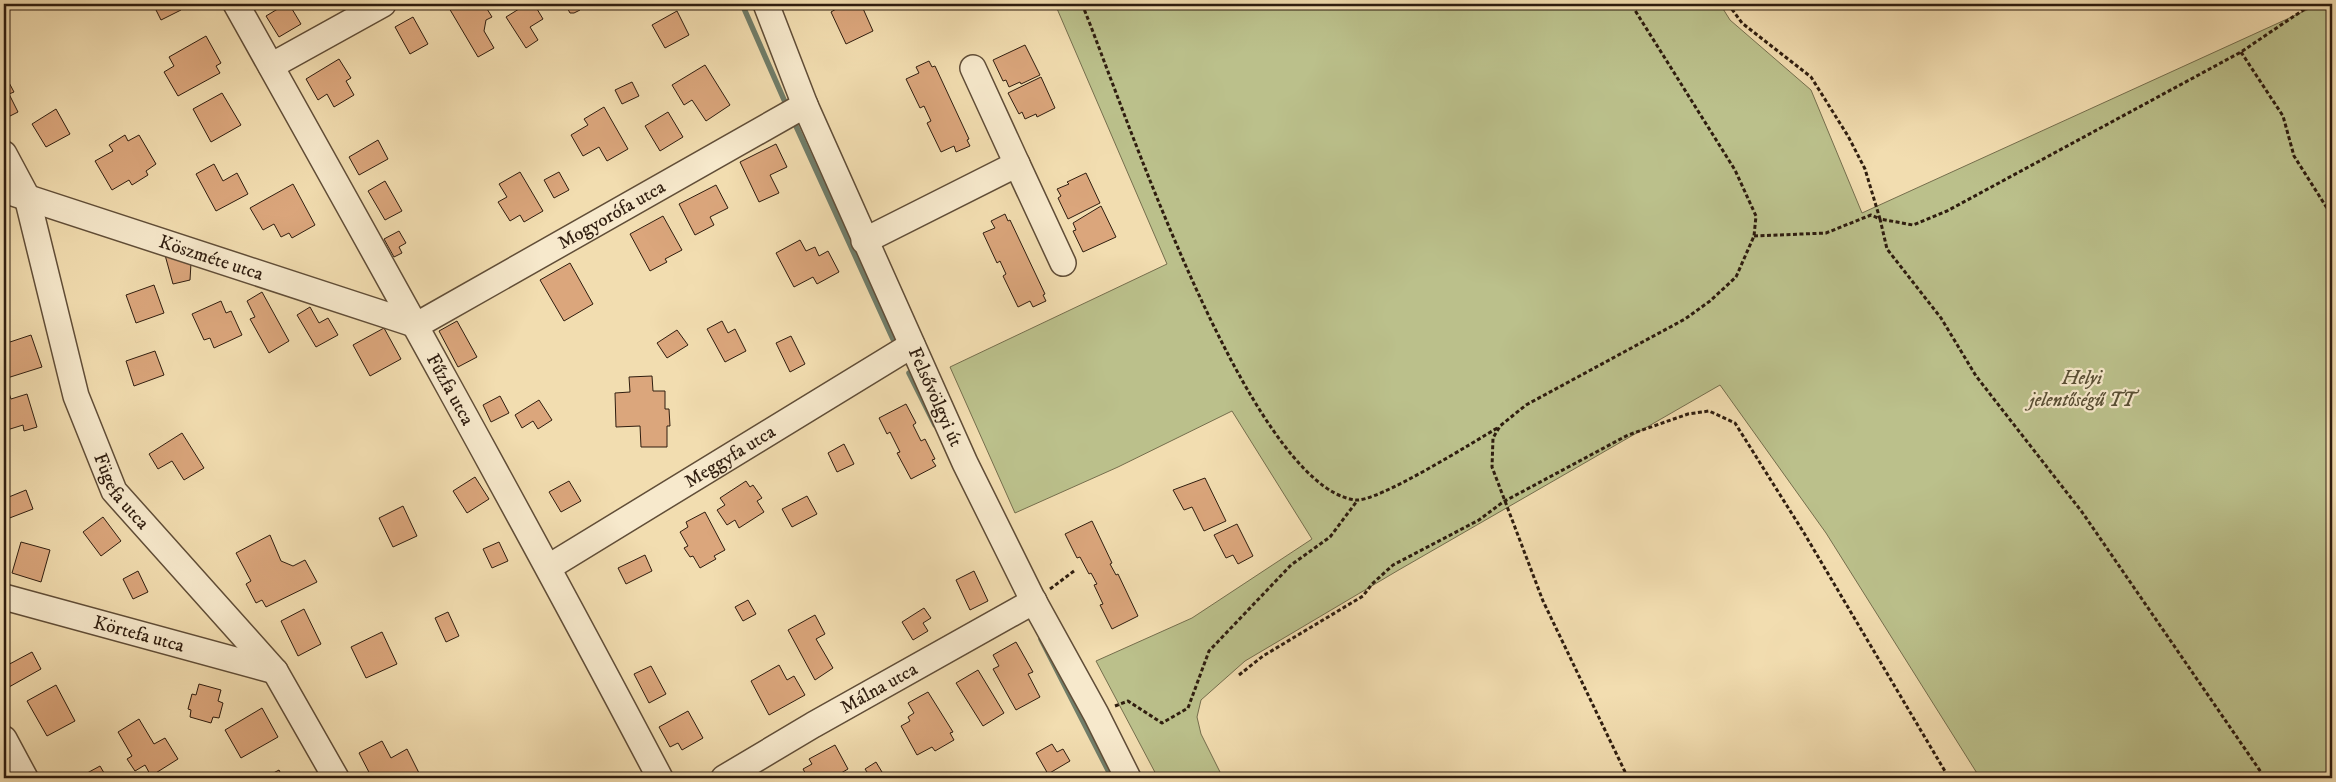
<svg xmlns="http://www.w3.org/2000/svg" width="2336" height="782" font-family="'IM FELL DW Pica',serif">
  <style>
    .green { fill: #bbc08b; stroke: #756e4d }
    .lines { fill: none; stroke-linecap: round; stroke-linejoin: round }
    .stream { stroke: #707d69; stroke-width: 5.5 }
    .building { fill: #dba67c; stroke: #2f1d0f }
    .minor-casing { stroke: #604d37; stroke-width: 28 }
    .path { stroke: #2f1d0f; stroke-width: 3; stroke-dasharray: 4 2.5; stroke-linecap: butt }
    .minor { stroke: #f7e9cc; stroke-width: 25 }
    .labels { text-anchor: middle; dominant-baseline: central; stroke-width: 4.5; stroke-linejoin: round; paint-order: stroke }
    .street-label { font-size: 19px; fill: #2f1d0f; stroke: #f7e9cc }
    .park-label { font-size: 19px; font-style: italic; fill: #594e34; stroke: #f7e9cc }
  </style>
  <rect width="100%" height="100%" fill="#f2ddb0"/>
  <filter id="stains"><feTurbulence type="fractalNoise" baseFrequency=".004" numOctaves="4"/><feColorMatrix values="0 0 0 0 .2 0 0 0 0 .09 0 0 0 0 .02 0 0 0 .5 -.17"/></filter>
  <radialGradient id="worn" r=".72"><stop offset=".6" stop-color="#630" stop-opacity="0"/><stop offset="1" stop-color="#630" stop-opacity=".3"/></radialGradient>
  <!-- green -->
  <path class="green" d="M1055,4H1720L1730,20L1811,90L1862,213L2320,4H2332V778H1980L1826,533L1720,385L1397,571L1245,661L1201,700L1197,717L1201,734L1223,778H1158L1096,661L1192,618L1312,539L1232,411L1118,467L1015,513L950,367L1167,264Z"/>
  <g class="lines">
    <!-- stream -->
    <path class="stream" d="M742,4L785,102
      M796,126L893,339
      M909,373L935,425
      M1041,639L1112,778"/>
  </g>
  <!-- building -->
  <path class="building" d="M153,4H177L181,10L161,20Z
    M286,4H289L301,24L279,37L266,16Z
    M457,4H484L492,17L486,20L484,31L494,48L478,57L449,8Z
    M527,4H534L543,19L530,27L538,40L526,48L506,17Z
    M565,4H581L582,5L580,10L574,13H570Z
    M833,4H861L873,31L846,44L831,12L836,9Z
    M677,11L689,35L665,48L652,25Z
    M413,17L428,44L410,54L395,27Z
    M206,36L221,63L216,66L220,73L178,96L164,72L174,66L169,57Z
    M1025,45L1040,75L1021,84L1020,82L1009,87L1006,80L1003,81L993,60Z
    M339,59L351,78L346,81L354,95L334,107L327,94L318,100L306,79Z
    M929,61L932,67L935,66L969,139L967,140L970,146L956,152L954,146L941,152L927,123L931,121L924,106L920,108L906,79L919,73L916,67Z
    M705,65L730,105L706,121L692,100L684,105L672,85Z
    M6,77L14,92L9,94L18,112L4,119V78Z
    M1041,77L1055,108L1037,117L1036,114L1025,119L1022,112L1019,114L1008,93Z
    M632,82L639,96L622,104L615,90Z
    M222,93L241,125L211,142L193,109Z
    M604,107L628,149L607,161L599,147L583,156L571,135L588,125L584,119Z
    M56,109L70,134L46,147L32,124Z
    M668,112L683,137L660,151L645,126Z
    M125,135L128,141L139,135L156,164L146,171L148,175L132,185L129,180L112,190L95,161L113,151L109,145Z
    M378,140L388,159L359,175L349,157Z
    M776,144L787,167L770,175L779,193L759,202L740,162Z
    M214,164L223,181L237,173L248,194L216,211L196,174Z
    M520,172L543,211L524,222L520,215L510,221L498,202L507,197L499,184Z
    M559,172L569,190L554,198L544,180Z
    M1086,173L1100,203L1068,219L1058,198L1061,196L1057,189L1069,184L1067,182Z
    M385,181L402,211L385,220L368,191Z
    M293,184L315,225L292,238L289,233L281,237L274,224L263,230L250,208Z
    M716,185L728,208L710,217L714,225L695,235L679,204Z
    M1101,206L1116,237L1083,252L1073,231L1076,230L1073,223Z
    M1005,214L1008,221L1010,220L1045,294L1043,295L1046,301L1033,307L1030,301L1018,307L1003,276L1006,274L1000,261L997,263L983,233L995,228L991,221Z
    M663,216L682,250L665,259L667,262L650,271L630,234Z
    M399,231L406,243L399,247L402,253L394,257L384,239Z
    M800,240L806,251L815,247L819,256L828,251L839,272L817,284L813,277L794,287L776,253Z
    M165,255L191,263L190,280L173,284Z
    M570,263L593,304L564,321L540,280Z
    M154,285L164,313L136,323L126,295Z
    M262,292L289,341L269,353L250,319L255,317L247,301Z
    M221,301L226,313L231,311L242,335L214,348L210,338L204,340L192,314Z
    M310,307L319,323L328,318L338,335L316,347L297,315Z
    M457,321L477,357L458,367L439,331Z
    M722,321L728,333L735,329L746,351L725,362L707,329Z
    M384,328L401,359L370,376L353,345Z
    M677,330L688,345L667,358L657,343Z
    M31,335L42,367L4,379V344Z
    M791,336L805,364L790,372L776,343Z
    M155,351L164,375L134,386L126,361Z
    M652,376L653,391H665V409H669L670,426H667V447H641L640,426L616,427L615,393L630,392L629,377Z
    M9,393L11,399L27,394L37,427L24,431L23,425L7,430L4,420V394Z
    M500,396L509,413L491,422L483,405Z
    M539,400L552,420L538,429L533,421L522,428L515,415Z
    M906,404L916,423L913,425L921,441L925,439L935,459L932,460L936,466L911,479L897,453L900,452L890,432L887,434L879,418Z
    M182,433L204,468L184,480L172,461L158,469L149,454Z
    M844,444L854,464L837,472L828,453Z
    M475,477L489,499L467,513L453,491Z
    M1205,478L1226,521L1204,531L1192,507L1184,510L1173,490Z
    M569,481L581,501L561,512L549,492Z
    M746,481L750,487L753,485L762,498L757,501L764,512L739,528L735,520L727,525L717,510L725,505L720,498Z
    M26,490L33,509L7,519L4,511V499Z
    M807,496L817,514L792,527L782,509Z
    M403,506L417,536L393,547L379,518Z
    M705,512L725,550L714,556L716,559L700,568L693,556L690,557L684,548L688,546L680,532L688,527L686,522Z
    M103,517L121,541L101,556L83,532Z
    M1092,521L1112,563L1110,564L1116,575L1118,574L1138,616L1112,629L1100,605L1103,604L1094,585L1097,584L1091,573L1089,574L1080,557L1077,558L1065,534Z
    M1237,524L1253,556L1238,564L1233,555L1226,558L1214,535Z
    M270,535L281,561L293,566L305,560L317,582L266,607L262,600L256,603L246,584L251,581L236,553Z
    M21,542L50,550L41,582L12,573Z
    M499,542L508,561L492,568L483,549Z
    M645,555L652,571L626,584L618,568Z
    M138,571L148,592L133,599L123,579Z
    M974,571L988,601L970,610L956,580Z
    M748,600L756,614L743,621L735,607Z
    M924,608L931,618L923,623L928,631L913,640L902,622Z
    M304,609L321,644L298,656L281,621Z
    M448,612L459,636L446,642L435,618Z
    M815,615L825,634L816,639L833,668L815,680L788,630Z
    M382,632L397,664L366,678L351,647Z
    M1016,642L1033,672L1028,674L1040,697L1016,710L993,669L999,666L993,655Z
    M32,652L41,669L9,687L4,678V667Z
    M779,665L787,680L794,676L805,695L769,715L751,681Z
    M651,666L666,694L649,703L634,674Z
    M978,670L1004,713L983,726L956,683Z
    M199,684L221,690L218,701L223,703L219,718L213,717L211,723L190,717L191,710L188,709L192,694L196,695Z
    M56,685L75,721L47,736L27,701Z
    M928,692L953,732L950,733L954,740L935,751L932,747L917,755L901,726L910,721L908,717L914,713L908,703Z
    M262,708L278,737L241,758L225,730Z
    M688,711L703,738L682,750L678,743L670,747L659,727Z
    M139,719L154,744L165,738L178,759L151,776L145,765L135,771L127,759L132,756L118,732Z
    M382,741L391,758L407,749L419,773L409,778H372L359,753Z
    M1052,744L1057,752L1063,749L1070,761L1048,774L1036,753Z
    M835,745L848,769L836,776L838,778H808L803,769L812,764L809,759Z
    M876,762L882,772L871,778L865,769Z
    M100,766L107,778H78Z
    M279,770L283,778H264Z"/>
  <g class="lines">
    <!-- minor casing -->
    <g class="minor-casing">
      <g id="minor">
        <path id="s1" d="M236,4C380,261 523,518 660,778"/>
        <path id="s2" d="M766,4L805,105L965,463L1032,598L1096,714L1128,778"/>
        <path d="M271,66L383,4"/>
        <path id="s3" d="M4,154L27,197L76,396L114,491L275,671L336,778"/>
        <path d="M1017,164L1063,263"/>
        <path id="s4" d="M4,190L417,325L805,105"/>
        <path d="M864,241L1017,164L973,68"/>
        <path id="s5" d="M549,567L912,345"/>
        <path id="s6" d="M4,597L275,671"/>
        <path d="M4,739L25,778"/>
        <path id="s7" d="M724,778L813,725L1034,601"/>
      </g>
    </g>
    <!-- path -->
    <path class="path" d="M1082,4C1122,101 1248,485 1355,500C1377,503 1475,441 1499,427
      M1728,4L1742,23L1811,77L1848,136L1865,169L1880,219L1913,225L1947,211L2241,52L2312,4
      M2241,52L2283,116L2294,156L2332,216
      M1754,236L1826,233L1871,215L1880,219L1887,249L1941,318L1976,376L2082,512L2265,778
      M1050,589L1074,571
      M1239,675L1263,656L1363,596L1372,584L1393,565L1479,520L1503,502L1628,435L1688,414L1709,411L1735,423L1804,533L1949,778
      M1115,706L1128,701L1162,723L1188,708L1209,651L1291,565L1330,537L1357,501
      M1628,778L1543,601L1492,467L1493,438L1500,426L1526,405L1685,319L1710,301L1736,277L1754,236L1756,216L1735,170L1631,4"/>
    <!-- minor -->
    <use href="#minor" class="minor"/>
  </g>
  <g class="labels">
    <!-- street labels -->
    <g class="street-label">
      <text stroke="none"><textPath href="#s4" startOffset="658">Mogyorófa utca</textPath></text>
      <text stroke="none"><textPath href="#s4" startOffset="218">Köszméte utca</textPath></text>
      <text stroke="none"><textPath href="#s1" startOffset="441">Fűzfa utca</textPath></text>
      <text stroke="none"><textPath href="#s2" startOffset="428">Felsővölgyi út</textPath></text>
      <text stroke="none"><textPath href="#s5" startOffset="212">Meggyfa utca</textPath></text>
      <text stroke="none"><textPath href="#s3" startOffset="360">Fügefa utca</textPath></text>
      <text stroke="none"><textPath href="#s6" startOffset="140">Körtefa utca</textPath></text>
      <text stroke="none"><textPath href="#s7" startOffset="179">Málna utca</textPath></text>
    </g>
    <!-- park labels -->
    <g class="park-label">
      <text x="2082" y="378">Helyi<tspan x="2082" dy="22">jelentőségű TT</tspan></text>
    </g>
  </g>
  <!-- margin -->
  <rect width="2336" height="782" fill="none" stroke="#f2ddb0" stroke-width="20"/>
  <rect x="5" y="5" width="2326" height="772" fill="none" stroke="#2f1d0f" stroke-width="2.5"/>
  <rect x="10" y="10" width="2316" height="762" fill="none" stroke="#2f1d0f"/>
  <rect width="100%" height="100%" filter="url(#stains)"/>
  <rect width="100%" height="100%" fill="url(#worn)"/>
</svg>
